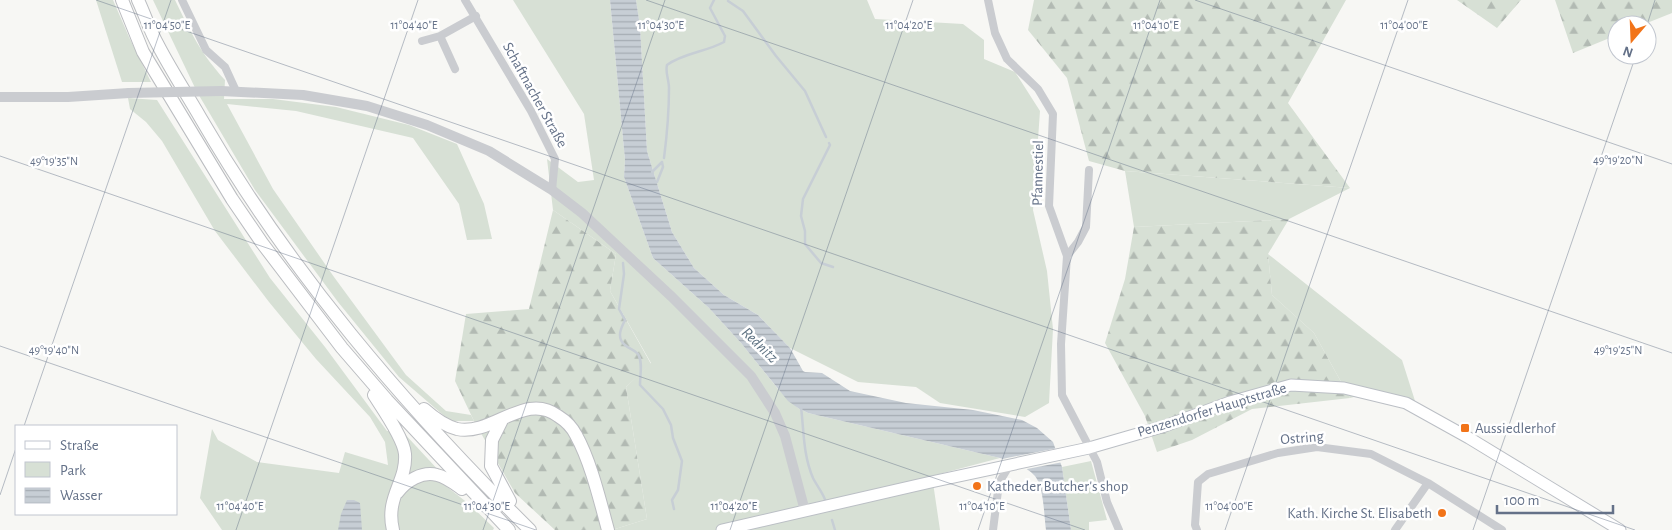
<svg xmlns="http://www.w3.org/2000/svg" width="1672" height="530" font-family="'Alegreya Sans',sans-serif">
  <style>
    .green { fill: #d7e0d5 }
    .forest { fill: url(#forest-firs) }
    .water { fill: url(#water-rules) }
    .pier { fill: #f7f7f4 }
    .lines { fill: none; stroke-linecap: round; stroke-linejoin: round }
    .stream { stroke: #c7ced5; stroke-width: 2.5 }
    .secondary-casing { stroke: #bbbfc5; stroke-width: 13 }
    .trunk-casing { stroke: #bbbdc1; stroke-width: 14 }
    .minor { stroke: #caccd0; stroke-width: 8 }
    .tertiary { stroke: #caccd0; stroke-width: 10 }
    .secondary { stroke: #fff; stroke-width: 11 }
    .trunk { stroke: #fff; stroke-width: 12 }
    .tertiary-bridge { stroke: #caccd0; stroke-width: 10 }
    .ticks { fill: none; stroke: #647188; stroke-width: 1; stroke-opacity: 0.45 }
    .poi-dot { fill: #f27419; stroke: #fff; stroke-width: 2 }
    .labels { text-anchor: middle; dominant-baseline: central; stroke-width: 5; stroke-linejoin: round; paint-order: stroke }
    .street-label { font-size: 15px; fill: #647188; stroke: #fff }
    .poi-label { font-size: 15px; fill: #647188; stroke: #fff; text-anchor: start }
    .water-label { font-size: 16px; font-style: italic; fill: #5f7383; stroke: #fff }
    .ticks-label { font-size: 12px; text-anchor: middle; fill: #647188; stroke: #fff; stroke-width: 5; stroke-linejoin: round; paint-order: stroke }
  </style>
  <defs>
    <pattern id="forest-firs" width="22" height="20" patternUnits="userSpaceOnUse" patternTransform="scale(1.25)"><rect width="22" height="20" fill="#d7e0d5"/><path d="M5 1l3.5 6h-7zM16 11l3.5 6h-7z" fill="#b2bab3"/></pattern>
    <pattern id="water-rules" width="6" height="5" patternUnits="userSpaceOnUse" patternTransform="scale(1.25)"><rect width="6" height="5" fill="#c7ced5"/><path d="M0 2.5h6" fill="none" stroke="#a5acb3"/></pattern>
  </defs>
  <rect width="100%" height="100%" fill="#f7f7f4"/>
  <!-- green -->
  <path class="green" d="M96,0H113L129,37L151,82H122Z
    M153,0H175C190,31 201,54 225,80L224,99H273L336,107L409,125L457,144L484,204L492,239L467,240L459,204L413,138L296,111L227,104L273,189L334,277L406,375L446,411L471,415L474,421H450L399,377L338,302L255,190L197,92Z
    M513,0H610L625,160L624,177L653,258L709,308L741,343L778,389L798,408L808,413L1000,458L932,476L940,530H612L647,519L626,387L651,363L610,291L616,254L553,210L547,159L578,182L594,180L584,114Z
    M636,0H867L875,19L963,24L984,40V59L1015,72L1040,111L1033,210L1047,271L1053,329L1049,403L1025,417L940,403L916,387L858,382L790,348L758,315L724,295L694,268L672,232L647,151L640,26Z
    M128,98L157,100L270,278L325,347L387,431H402L441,473L442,483L469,504L494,528L493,530H222L200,498L212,429L218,440L257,462L339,473L345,452L388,465L385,442L370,417L316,359L269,302L215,231L162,141L146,122L130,109Z
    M1125,171L1350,188L1289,219L1134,227Z
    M1268,254L1402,360L1416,404L1374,392L1350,398L1314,333L1272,295Z
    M1091,461L1107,520L1089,522V530H1071L1062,467Z"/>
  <!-- forest -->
  <path class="forest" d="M1034,0H1346L1288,103L1350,188L1125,171L1089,161L1067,78L1028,30Z
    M1457,0H1521L1497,28Z
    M1555,0H1672V13L1642,25H1617V35L1573,53Z
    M553,210L616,254L610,291L651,364L626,387L647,519L612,530H555L515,493L474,421L455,381L466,314L529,309Z
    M1289,219L1268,254L1272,295L1314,333L1350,398L1252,409L1192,440L1157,452L1145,416L1105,343L1125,279L1134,227Z"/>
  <!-- water -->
  <path class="water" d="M610,0H636L640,26L647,151L672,232L694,268L724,295L758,315L790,348L803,371L805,372L822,373L850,391L906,403L973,410L1022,420L1037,428L1053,442L1062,467L1071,530H1046C1044,516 1044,487 1035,476C1026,466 1012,462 1000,458L808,413L798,408L788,401L741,343L709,308L653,258L624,177L625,160Z
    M347,500H354L360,503L362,530H338L341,514Z"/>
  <!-- pier -->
  <path class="pier" d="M1058,448L1063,462L1022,470L1017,467L997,460Z"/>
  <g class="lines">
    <!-- stream -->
    <path class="stream" d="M728,1L743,11L776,56L805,91L826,137
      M829,143L830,145L803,199L801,216L805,231V244L821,263L833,267
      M664,158C667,135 669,112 669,88C669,80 665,72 667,65C683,53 706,52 724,42L725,36L710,8L714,0
      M652,172L662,162
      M657,182L663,167L662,162
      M623,263L624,274L619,309L625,320C621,328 616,338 625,345C629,349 634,349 638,354C643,362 640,375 640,385L663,409L671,425L673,438L682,461L678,490L672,500L674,509
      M801,407C804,431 803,455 813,478C817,486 823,493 826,502
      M832,520L835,530"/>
    <!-- secondary casing -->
    <g class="secondary-casing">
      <path id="secondary" d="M722,530L931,482L1089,448L1165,426L1230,402L1291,385L1344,388L1406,403L1469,438L1620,530"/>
    </g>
    <!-- trunk casing -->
    <g class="trunk-casing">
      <path id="trunk" d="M122,0L143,52L232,199L262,243L342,348L387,400L509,530
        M138,0C145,15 150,31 158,45C171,70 186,93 200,117C289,271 404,405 530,530
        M374,395C383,409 404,439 405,454C407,482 385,497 393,530
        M424,409C433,417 445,426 457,429C493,436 525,391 558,416C566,421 572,427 576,435C591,462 600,501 608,530
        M502,420L492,440L491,466L510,501
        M397,493C406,481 422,471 437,475C446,477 455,484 462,489"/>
    </g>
    <!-- minor -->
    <path class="minor" d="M182,0L206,50L225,67L236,91
      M465,0L531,111L555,159L552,190
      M988,0L995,33L1007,59L1038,89L1053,114L1049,206L1067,256L1061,344L1062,395L1097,462L1107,502L1119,530
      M422,41L440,36
      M455,69L440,36L476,16
      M1067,256L1078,242L1086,227L1089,170
      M993,530L999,483L1009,466
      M1197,530L1195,525L1198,482L1208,474L1278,453L1317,447L1371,454L1428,483L1502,530
      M1395,530L1428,483"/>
    <!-- tertiary -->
    <path class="tertiary" d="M221,91L303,95L367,106L427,125L489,151L552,190L582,213L672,297L751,376L775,413L785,436L805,511
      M0,97H68L129,93"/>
    <!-- secondary -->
    <use href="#secondary" class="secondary"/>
    <!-- trunk -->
    <use href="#trunk" class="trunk"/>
    <!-- tertiary-bridge -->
    <path class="tertiary-bridge" d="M129,93L221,91"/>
  </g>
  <!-- ticks -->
  <path class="ticks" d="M96,0L1635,530M646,0L1672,353M1195,0L1672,164M1647,25L1655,0M0,156L1085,530M0,346L536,530M24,426L171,0M0,495L16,448M236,530L418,0M483,530L665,0M730,530L913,0M978,530L1160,0M1225,530L1408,0M1473,530L1636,55"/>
  <!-- markers -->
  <g class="poi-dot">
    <rect x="1460" y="423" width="10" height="10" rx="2.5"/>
    <circle cx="977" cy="486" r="5"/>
    <circle cx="1442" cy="513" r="5"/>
  </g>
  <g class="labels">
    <!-- street labels -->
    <g class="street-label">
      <text transform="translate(535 95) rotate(61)">Schaftnacher Straße</text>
      <text transform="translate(1038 173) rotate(-89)">Pfannestiel</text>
      <text transform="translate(1212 410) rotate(-17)">Penzendorfer Hauptstraße</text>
      <text transform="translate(1302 438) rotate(-5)">Ostring</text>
    </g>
    <!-- poi labels -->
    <g class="poi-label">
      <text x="1475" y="428">Aussiedlerhof</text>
      <text x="987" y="486">Katheder Butcher's shop</text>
      <text x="1432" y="513" text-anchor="end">Kath. Kirche St. Elisabeth</text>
    </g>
    <!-- water labels -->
    <g class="water-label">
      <text transform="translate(760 345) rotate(44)">Rednitz</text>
    </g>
  </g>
  <g class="ticks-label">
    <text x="414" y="29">11°04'40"E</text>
    <text x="661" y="29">11°04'30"E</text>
    <text x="909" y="29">11°04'20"E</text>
    <text x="1156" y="29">11°04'10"E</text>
    <text x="1404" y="29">11°04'00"E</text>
    <text x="167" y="29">11°04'50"E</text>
    <text x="1618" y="164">49°19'20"N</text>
    <text x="54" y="165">49°19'35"N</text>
    <text x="1618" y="354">49°19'25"N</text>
    <text x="54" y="354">49°19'40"N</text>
    <text x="240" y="510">11°04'40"E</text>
    <text x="487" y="510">11°04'30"E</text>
    <text x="734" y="510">11°04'20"E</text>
    <text x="982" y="510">11°04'10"E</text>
    <text x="1229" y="510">11°04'00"E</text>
  </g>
  <!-- legend -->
  <rect x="15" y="425" width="162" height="90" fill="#ffffff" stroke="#c1c6cf"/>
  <rect x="25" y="441" width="25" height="8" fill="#ffffff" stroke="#c1c6cf"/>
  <text x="60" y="450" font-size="15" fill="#647188">Straße</text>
  <rect x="25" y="462" width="25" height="15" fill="#d7e0d5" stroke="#c1c6cf"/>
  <text x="60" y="475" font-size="15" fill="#647188">Park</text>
  <rect x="25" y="488" width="25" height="15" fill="url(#water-rules)" stroke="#c1c6cf"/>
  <text x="60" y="500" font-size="15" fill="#647188">Wasser</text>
  <!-- north arrow -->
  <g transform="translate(1632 40) rotate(199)"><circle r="24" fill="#ffffff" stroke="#c1c6cf"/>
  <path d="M0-4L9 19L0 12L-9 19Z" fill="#f27419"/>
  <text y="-8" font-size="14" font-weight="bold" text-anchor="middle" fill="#647188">N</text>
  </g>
  <!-- scale -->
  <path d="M1497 505v8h116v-8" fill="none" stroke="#647188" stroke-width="2.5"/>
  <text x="1504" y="505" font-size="15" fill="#647188" stroke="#ffffff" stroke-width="4" paint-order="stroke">100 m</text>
</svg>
